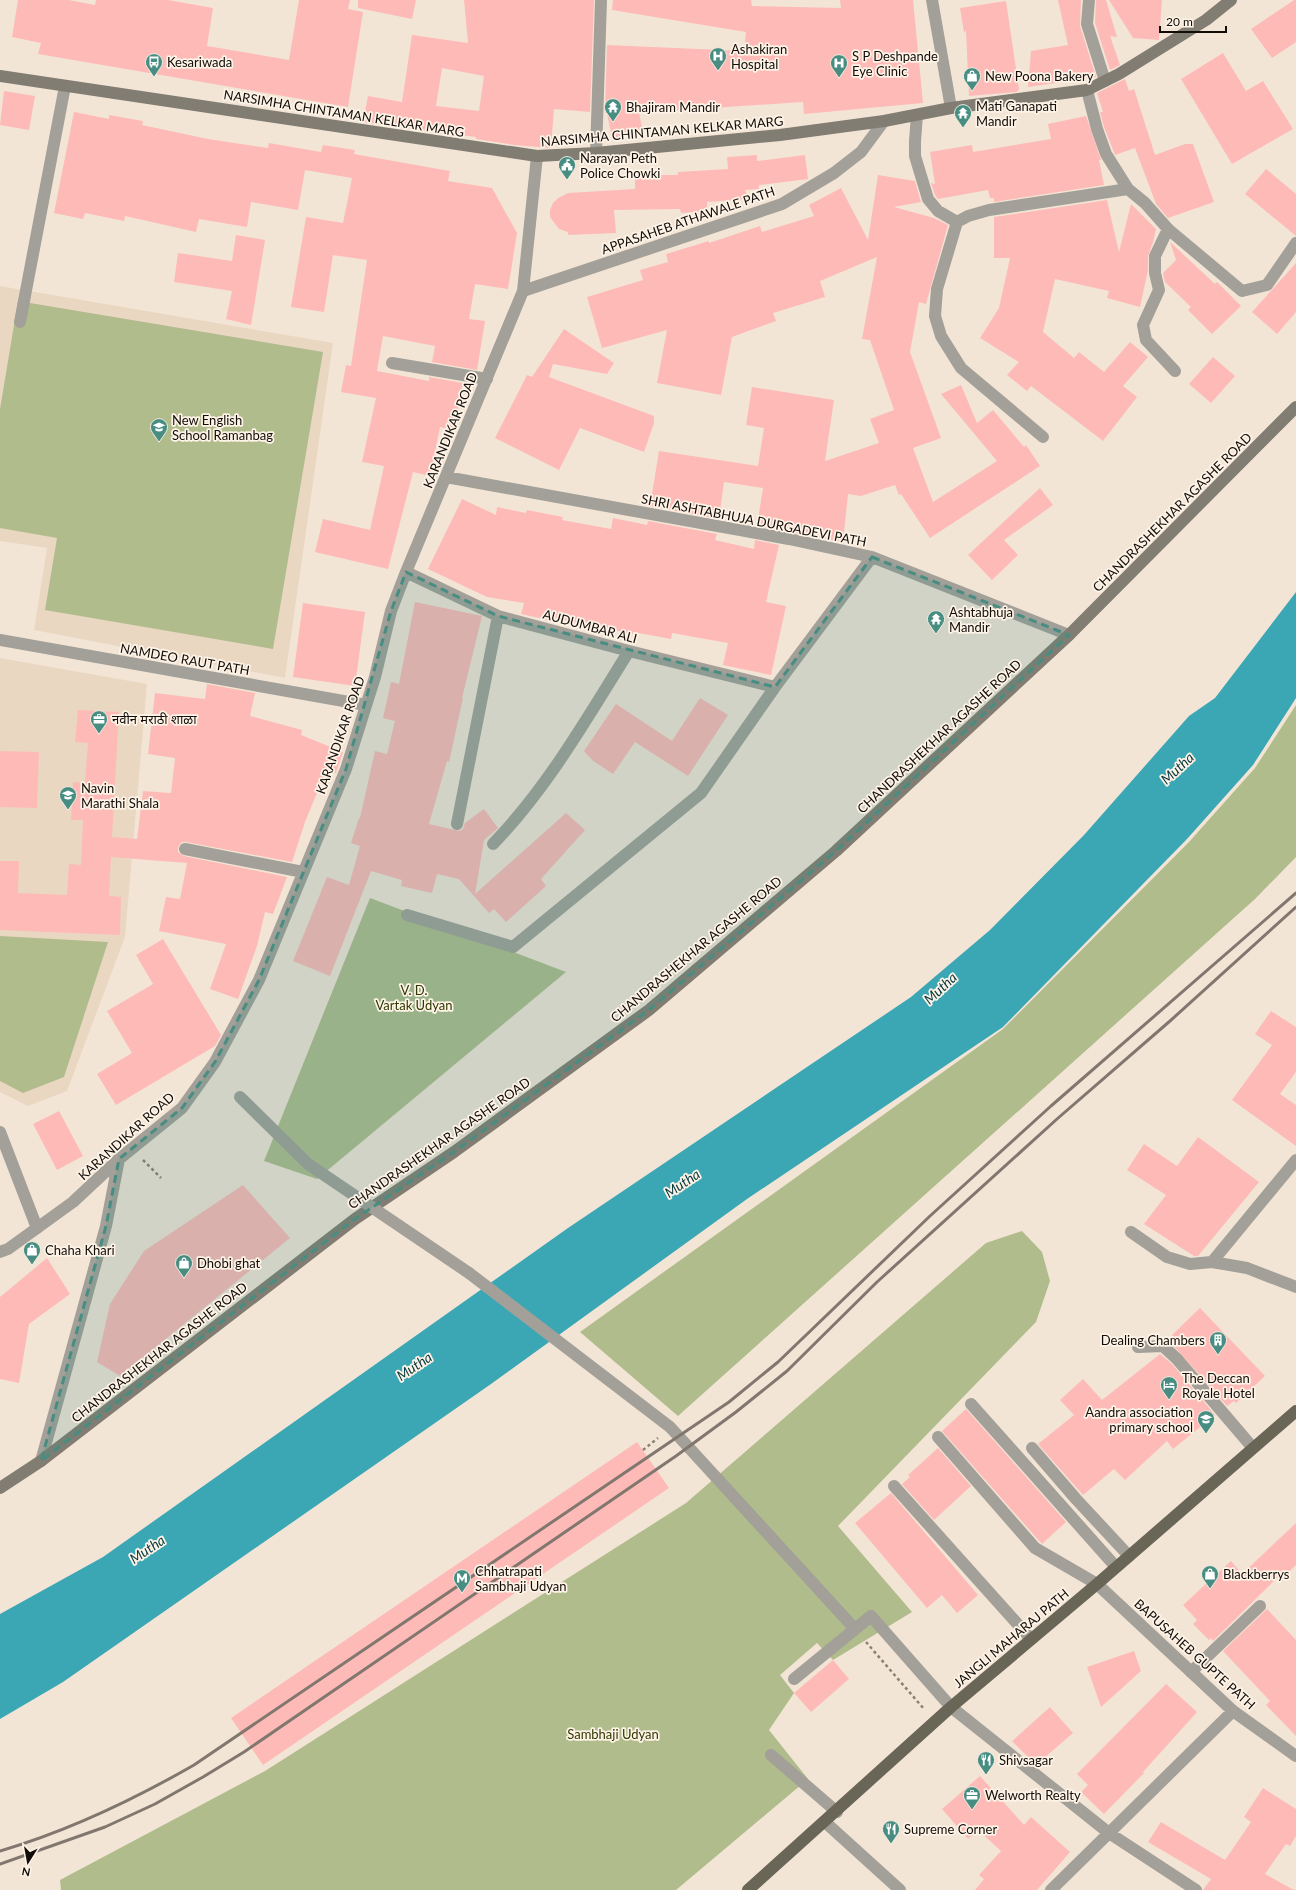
<svg xmlns="http://www.w3.org/2000/svg" width="1296" height="1890" font-family="Lato,'Noto Sans Devanagari',sans-serif">
  <style>
    .built { fill: #ead7c2 }
    .green { fill: #b0bc8b }
    .water { fill: #3ba7b5 }
    .building { fill: #febab7; fill-rule: evenodd }
    .lines { fill: none; stroke-linecap: round; stroke-linejoin: round }
    .path { stroke: #897f75; stroke-width: 2.5; stroke-dasharray: 3 3; stroke-linecap: butt }
    .lane { stroke: #a2a098; stroke-width: 12 }
    .street { stroke: #a2a098; stroke-width: 12 }
    .secondary { stroke: #817d72; stroke-width: 12 }
    .primary { stroke: #696557; stroke-width: 12 }
    .rail { stroke: #81776e; stroke-width: 3 }
    .street-bridge { stroke: #a2a098; stroke-width: 12 }
    .marked { fill: #488d82; fill-opacity: 0.2; stroke: #488d82; stroke-width: 3; stroke-dasharray: 8 5; stroke-linejoin: round }
    .labels { text-anchor: middle; dominant-baseline: central; stroke-width: 3.5; stroke-linejoin: round; paint-order: stroke }
    .poi-label { font-size: 13px; fill: #110c08; stroke: #fef3e7; text-anchor: start }
    .street-label { font-size: 13px; fill: #110c08; stroke: #fef3e7 }
    .park-label { font-size: 13px; fill: #2f3800; stroke: #fef3e7 }
    .water-label { font-size: 14px; font-style: italic; fill: #05393f; stroke: #fef3e7 }
  </style>
  <rect width="100%" height="100%" fill="#f3e5d6"/>
  <!-- built -->
  <path class="built" d="M0,286L333,343L285,678L34,630L47,548L0,541Z
    M0,658L147,684L125,937L67,1091L28,1106L0,1092Z"/>
  <!-- green -->
  <path class="green" d="M18,301L323,352L273,649L45,610L57,538L0,528V409Z
    M1296,705V857L1255,899L678,1416L580,1332L1003,1029L1189,842L1255,768Z
    M370,898L566,972L317,1179L264,1161Z
    M0,936L108,942L64,1077L23,1093L0,1081Z
    M1022,1231L1042,1252L1050,1281L1036,1322L838,1526L912,1612L833,1660L817,1643L780,1675L794,1693L769,1730L808,1779L676,1890H61L60,1880L265,1771L686,1503L986,1243Z"/>
  <!-- water -->
  <path class="water" d="M1296,592V698L1253,765L1187,839L1003,1027L747,1199L491,1384L63,1682L0,1719V1614L103,1557L568,1228L911,997L990,930L1084,835L1189,716L1215,698Z"/>
  <!-- building -->
  <path class="building" d="M18,0H69L95,5L96,0H168L213,8L207,46L289,60L299,0H350L348,9L363,12L348,107L38,54L41,43L12,37Z
    M358,0H416L412,19L358,8Z
    M464,0H594L590,112L554,109L551,148L514,145L476,139V137L363,122L368,96L402,102L412,35L468,43ZM442,68L484,76L479,111L436,106Z
    M613,0H751L752,6L841,8L840,0H913L923,103L804,114L803,102L639,113L643,132L612,138L607,113H605L607,45L744,51L746,32L612,10Z
    M1058,0H1081L1080,26L1096,77L1028,87L1031,51L1068,45Z
    M1096,0H1106L1117,37L1110,36L1120,65L1110,70L1095,23Z
    M1109,0H1162L1159,40L1133,38Z
    M1294,0H1296V42L1272,58L1251,29Z
    M1006,1L1019,89L1017,92L969,96L966,31L964,32L960,8Z
    M1223,53L1246,91L1263,81L1293,129L1232,164L1181,79Z
    M1125,79L1129,91L1134,89L1155,155L1185,144H1193L1214,202L1168,218L1156,204L1135,148L1115,155L1104,127L1100,112H1103L1097,93Z
    M4,91L35,96L29,130L0,125Z
    M74,112L109,119V115L143,121L142,125L208,139L268,148L269,143L321,152L323,145L355,150L354,154L450,171L448,181L492,188L517,233L508,289L475,284L469,319L485,321L477,370L432,362L435,346L383,336L377,371L429,381V377L463,383L454,430L440,427L430,476L413,472L388,569L315,552L323,519L370,530L384,466L362,462L376,398L341,392L346,365L351,366L367,260L333,255L324,312L291,307L306,217L343,223L352,178L305,170L298,210L251,202L247,227L199,219L196,232L125,216L124,221L85,213L83,219L54,213Z
    M1086,116L1101,160H1099L1104,185L994,202V198H990L988,190L938,199L935,195L931,183L935,184L930,152L972,145L973,152L1051,139L1048,124Z
    M757,155V161L805,155L808,179L759,185V189L745,190L749,199L707,202V211L681,213L680,209L614,210L616,233L568,235V232L559,229L550,217V210L553,203L558,198L568,193L635,189V175H678V172L728,169L727,157Z
    M1266,169L1296,194V236L1245,194Z
    M878,175L915,181L921,202L894,207L934,218L948,225L926,304L919,302L910,352L941,438L913,448L933,502L997,461L941,394L961,385L977,423L993,410L1024,447L1026,445L1040,466L930,538L901,494L899,495L895,485L861,496L848,494L843,542L757,526L763,488L724,482L719,519L650,506L659,451L758,466L764,428L746,425L752,387L834,400L825,461L879,443L870,419L894,410L870,340L862,339L877,257L820,281L825,297L773,313L776,321L732,337L721,395L657,383L667,330L602,348L587,297L643,280L640,270L668,262L666,254L709,241V243L760,226L762,232L814,216L809,205L841,188L868,240Z
    M1107,200L1119,252L1131,204L1156,229L1153,242L1148,256V270L1140,307L1107,298L1109,291L1055,279L1043,332L1074,358L1079,352L1104,372L1130,342L1148,357L1123,386L1137,397L1103,441L1031,386L1027,391L1007,375L1019,362L980,338L999,308L1010,258H994V217Z
    M236,235L265,240L251,325L226,319L232,291L174,282L178,253L232,261Z
    M1170,242L1215,284L1217,282L1241,306L1212,334L1188,310L1191,307L1165,282L1163,273L1176,260Z
    M1296,263V312L1277,334L1252,312Z
    M564,329L614,363L607,374L553,364L549,377L654,416V423L644,452L580,428L559,470L495,438L527,375L532,377Z
    M1213,357L1235,376L1211,403L1189,384Z
    M1040,488L1053,505L1004,540L1018,555L992,580L968,555Z
    M462,499L496,515L497,507L526,513L527,510L563,517L562,520L611,529L613,518L647,525L648,521L717,534L715,540L754,549L755,540L779,545L766,602L786,606L771,675L723,665L728,643L672,633L671,639L633,632V634L554,618L553,621L521,614L524,603L487,597L428,569Z
    M415,602L482,616L462,698H463L449,762L447,761L429,824L459,831L463,829L465,823L484,809L498,828L484,840L475,894L566,813L585,830L541,879L546,886L506,922L494,909L489,913L459,879L437,874L432,893L401,886L402,880L371,871L330,976L293,961L327,877L349,885L360,846L351,843L359,818H360L375,751L387,754L395,721L383,718L391,682L399,684Z
    M303,603L365,612L355,686L293,677Z
    M207,684L255,693L250,716L302,730L301,735L343,752L336,773L326,771L305,822L292,862L186,842H182L178,847V852L184,856L287,877L273,914L265,912L257,946L238,999L210,989L226,944L159,931L166,897L180,899L187,863L111,857L109,896L121,897L120,935L0,930V861H19L18,893L67,895L69,864L81,865L83,820H71L73,782L85,783L88,743L75,742L78,710L119,712L112,837L137,839L143,791L171,793L175,758L148,754L155,693L205,699Z
    M700,698L728,715L688,776L635,742L613,774L592,760L584,751L616,704L672,741Z
    M0,751L39,752L37,808L0,807Z
    M163,939L221,1035L215,1046L116,1105L97,1074L132,1053L107,1011L153,984L136,955Z
    M1271,1011L1296,1027V1072L1280,1094L1296,1105V1146L1232,1100L1272,1045L1255,1034Z
    M59,1111L83,1156L57,1170L33,1124Z
    M1198,1137L1259,1182L1198,1256H1194L1144,1224L1166,1195L1127,1170L1144,1144L1177,1166Z
    M243,1185L290,1238L120,1376L97,1362L110,1304L144,1251Z
    M47,1258L70,1294L29,1324L19,1383L0,1379V1297Z
    M1200,1308L1265,1376L1236,1403L1234,1401L1227,1406L1172,1344L1177,1341L1172,1335Z
    M1160,1354L1172,1364L1215,1415L1173,1449L1167,1441L1125,1480L1114,1469L1083,1495L1038,1444L1074,1415L1060,1400L1083,1379L1102,1400Z
    M966,1409L1066,1522L1042,1544L942,1431Z
    M637,1442L669,1488L263,1765L231,1718Z
    M938,1448L971,1486L934,1520L902,1484L910,1477L908,1475Z
    M891,1493L978,1595L957,1613L942,1595L927,1608L855,1523Z
    M1296,1523V1565L1282,1578L1280,1575L1213,1641L1211,1638L1209,1640L1193,1624L1197,1620L1183,1605L1231,1561L1242,1574Z
    M1267,1609L1296,1640V1736L1266,1705L1270,1701L1223,1651Z
    M1134,1651L1141,1671L1101,1707L1087,1667Z
    M833,1660L849,1679L811,1712L794,1693Z
    M1166,1684L1197,1712L1143,1772L1144,1773L1104,1814L1081,1792L1088,1785L1077,1774Z
    M1050,1707L1073,1733L1036,1765L1012,1741Z
    M980,1776L1024,1825L1031,1817L1070,1852L1037,1890H975L984,1879L979,1875L1001,1851L978,1830L968,1839L942,1809Z
    M1263,1788L1296,1809V1836L1290,1846L1286,1844L1265,1874L1294,1890H1203L1211,1879L1148,1842L1161,1822L1225,1860L1251,1822L1244,1817Z"/>
  <g class="lines">
    <!-- path -->
    <path class="path" d="M143,1160L161,1178
      M643,1450L658,1438
      M866,1642L924,1709"/>
    <!-- lane -->
    <path class="lane" d="M1089,0L1087,24L1105,81
      M1168,229L1242,291L1267,285L1296,243
      M20,322L65,86
      M392,363L487,379
      M0,1132L37,1228
      M1138,1347L1163,1346L1177,1359L1253,1448
      M971,1404L1116,1567
      M938,1437L1035,1548L1097,1584
      M1032,1448L1076,1499L1129,1556
      M894,1486L1031,1639
      M1191,1672L1260,1606
      M794,1679L871,1616L951,1707
      M771,1755L837,1812"/>
    <!-- street -->
    <path class="street" d="M932,0L951,108
      M1087,90L1097,129L1106,154L1128,189L1145,203L1168,229L1155,256V273L1159,290L1143,325L1146,340L1175,371
      M917,115L915,141V156L928,199L938,211L957,222
      M596,153L601,0
      M523,291L782,204L834,173L861,152L884,121
      M1043,437L961,368L941,336L935,316L937,289L957,222L968,216L989,210L1128,189
      M446,477L789,539L872,557L1069,635
      M406,572L498,616L629,651L775,687
      M0,640L366,705
      M457,824L498,616
      M493,844C548,787 587,718 629,651
      M185,849L303,872
      M407,915L513,947L701,793L775,687L872,557
      M1131,1232L1167,1257L1190,1264L1212,1262L1247,1268L1296,1287
      M0,1252L8,1249L73,1202L119,1159L182,1108L215,1062L259,980L346,769L375,677L391,611L406,572L523,291L537,156
      M1212,1262L1296,1160
      M469,1273L670,1427L855,1629
      M41,1461L106,1226L119,1159
      M1097,1584L1233,1711L1296,1756
      M951,1707L1109,1833L1196,1890
      M825,1822L900,1890
      M1051,1890L1233,1711"/>
    <!-- secondary -->
    <path class="secondary" d="M0,76L537,156L596,153L780,135L884,121L951,108L1087,90L1119,74L1206,20L1231,0
      M0,1488L41,1461L355,1219L454,1152L649,1010L836,851L1069,635L1296,407"/>
    <!-- primary -->
    <path class="primary" d="M748,1890L951,1707L1097,1584L1296,1411"/>
    <!-- rail -->
    <path class="rail" d="M0,1851C68,1831 133,1800 194,1765L729,1402L778,1362L930,1216L1051,1106L1296,893
      M0,1864L105,1827L155,1804L203,1777L244,1752L676,1456L736,1412L787,1371L877,1282L1057,1119L1170,1021L1296,907"/>
    <!-- street-bridge -->
    <path class="street-bridge" d="M240,1097L308,1164L469,1273"/>
  </g>
  <!-- marked area -->
  <path class="marked" d="M872,557L1069,635L836,851L649,1010L454,1152L355,1219L41,1461L106,1226L119,1159L182,1108L215,1062L259,980L346,769L391,611L406,572L498,616L775,687Z"/>
  <!-- icons -->
  <defs>
    <g id="hospital-pin" transform="scale(0.9)"><path d="M0 17L-7.5 6A9.5 9.5 0 1 1 7.5 6Z" fill="#488d82" stroke="#fef3e7"/><path d="M-5-5h3v3.5h4V-5h3V5h-3V1.5h-4V5h-3Z" fill="#fff"/></g>
    <g id="bus-pin" transform="scale(0.9)"><path d="M0 17L-7.5 6A9.5 9.5 0 1 1 7.5 6Z" fill="#488d82" stroke="#fef3e7"/><path d="M-5-6H5V4H4V6H2V4H-2V6H-4V4H-5ZM-3.5-4V0h7V-4ZM-3.5 1.2v1.5H-2V1.2ZM2 1.2v1.5H3.5V1.2Z" fill="#fff"/></g>
    <g id="shop-pin" transform="scale(0.9)"><path d="M0 17L-7.5 6A9.5 9.5 0 1 1 7.5 6Z" fill="#488d82" stroke="#fef3e7"/><path d="M-5-2.5h2.3a2.7 3.5 0 0 1 5.4 0H5L5.5 6h-11ZM-1.5-2.5h3a1.5 2.3 0 0 0-3 0Z" fill="#fff"/></g>
    <g id="temple-pin" transform="scale(0.9)"><path d="M0 17L-7.5 6A9.5 9.5 0 1 1 7.5 6Z" fill="#488d82" stroke="#fef3e7"/><path d="M0-6L5-2H3V0L6.5 2.5H4V6H1.5V3h-3V6H-4V2.5H-6.5L-3 0V-2H-5Z" fill="#fff"/></g>
    <g id="civic-pin" transform="scale(0.9)"><path d="M0 17L-7.5 6A9.5 9.5 0 1 1 7.5 6Z" fill="#488d82" stroke="#fef3e7"/><path d="M-.6-6.5H3V-4.5H.6V-3L4-1V1h2V6H-6V1h2V-1L-.6-3ZM-1.2 2.5V6h2.4V2.5Z" fill="#fff"/></g>
    <g id="school-pin" transform="scale(0.9)"><path d="M0 17L-7.5 6A9.5 9.5 0 1 1 7.5 6Z" fill="#488d82" stroke="#fef3e7"/><path d="M0-5L7-2L0 1L-7-2ZM-4 1L0 2.5L4 1V4Q0 6-4 4Z" fill="#fff"/></g>
    <g id="office-pin" transform="scale(0.9)"><path d="M0 17L-7.5 6A9.5 9.5 0 1 1 7.5 6Z" fill="#488d82" stroke="#fef3e7"/><path d="M-6-3h4V-5.5h4V-3h4V5H-6ZM-1-4.5V-3h2v-1.5ZM-6 0V1H6V0Z" fill="#fff"/></g>
    <g id="building-pin" transform="scale(0.9)"><path d="M0 17L-7.5 6A9.5 9.5 0 1 1 7.5 6Z" fill="#488d82" stroke="#fef3e7"/><path d="M-4-6H4V6H1V3H-1V6H-4ZM-2.5-4.3h1.7v1.8h-1.7ZM.8-4.3h1.7v1.8H.8ZM-2.5-1h1.7V.8h-1.7ZM.8-1h1.7V.8H.8Z" fill="#fff"/></g>
    <g id="hotel-pin" transform="scale(0.9)"><path d="M0 17L-7.5 6A9.5 9.5 0 1 1 7.5 6Z" fill="#488d82" stroke="#fef3e7"/><path d="M-6-4.5h1.5V1H6V5H4.5V3h-9V5H-6ZM-4 0a1.8 1.8 0 1 1 3.6 0ZM.5 0V-2.5h3Q6-2.5 6 0Z" fill="#fff"/></g>
    <g id="metro-pin" transform="scale(0.9)"><path d="M0 17L-7.5 6A9.5 9.5 0 1 1 7.5 6Z" fill="#488d82" stroke="#fef3e7"/><path d="M-5.5 5V-5H-3L0 0L3-5H5.5V5H3V-.5L0 4L-3-.5V5Z" fill="#fff"/></g>
    <g id="restaurant-pin" transform="scale(0.9)"><path d="M0 17L-7.5 6A9.5 9.5 0 1 1 7.5 6Z" fill="#488d82" stroke="#fef3e7"/><path d="M-5-6h1v4h1v-4h1v4h1v-4h1v5L-1.5 .5V6h-2V.5L-5-1ZM5-6V6H3V1.5H1.5Q1.5-4 5-6Z" fill="#fff"/></g>
  </defs>
  <g fill-rule="evenodd">
    <use href="#hospital-pin" x="718" y="56"/>
    <use href="#bus-pin" x="154" y="62"/>
    <use href="#hospital-pin" x="839" y="63"/>
    <use href="#shop-pin" x="972" y="76"/>
    <use href="#temple-pin" x="613" y="107"/>
    <use href="#temple-pin" x="963" y="113"/>
    <use href="#civic-pin" x="567" y="165"/>
    <use href="#school-pin" x="159" y="427"/>
    <use href="#temple-pin" x="936" y="619"/>
    <use href="#office-pin" x="99" y="719"/>
    <use href="#school-pin" x="68" y="795"/>
    <use href="#shop-pin" x="32" y="1250"/>
    <use href="#shop-pin" x="184" y="1263"/>
    <use href="#building-pin" x="1218" y="1340"/>
    <use href="#hotel-pin" x="1169" y="1385"/>
    <use href="#school-pin" x="1206" y="1419"/>
    <use href="#shop-pin" x="1210" y="1574"/>
    <use href="#metro-pin" x="462" y="1578"/>
    <use href="#restaurant-pin" x="986" y="1760"/>
    <use href="#office-pin" x="972" y="1795"/>
    <use href="#restaurant-pin" x="891" y="1829"/>
  </g>
  <g class="labels">
    <!-- poi labels -->
    <g class="poi-label">
      <text x="731" y="49">Ashakiran<tspan x="731" dy="15">Hospital</tspan></text>
      <text x="852" y="56">S P Deshpande<tspan x="852" dy="15">Eye Clinic</tspan></text>
      <text x="167" y="62">Kesariwada</text>
      <text x="985" y="76">New Poona Bakery</text>
      <text x="976" y="106">Mati Ganapati<tspan x="976" dy="15">Mandir</tspan></text>
      <text x="626" y="107">Bhajiram Mandir</text>
      <text x="580" y="158">Narayan Peth<tspan x="580" dy="15">Police Chowki</tspan></text>
      <text x="172" y="420">New English<tspan x="172" dy="15">School Ramanbag</tspan></text>
      <text x="949" y="612">Ashtabhuja<tspan x="949" dy="15">Mandir</tspan></text>
      <text x="112" y="719">नवीन मराठी शाळा</text>
      <text x="81" y="788">Navin<tspan x="81" dy="15">Marathi Shala</tspan></text>
      <text x="45" y="1250">Chaha Khari</text>
      <text x="197" y="1263">Dhobi ghat</text>
      <text x="1205" y="1340" text-anchor="end">Dealing Chambers</text>
      <text x="1182" y="1378">The Deccan<tspan x="1182" dy="15">Royale Hotel</tspan></text>
      <text x="1193" y="1412" text-anchor="end">Aandra association<tspan x="1193" dy="15">primary school</tspan></text>
      <text x="475" y="1571">Chhatrapati<tspan x="475" dy="15">Sambhaji Udyan</tspan></text>
      <text x="1223" y="1574">Blackberrys</text>
      <text x="999" y="1760">Shivsagar</text>
      <text x="985" y="1795">Welworth Realty</text>
      <text x="904" y="1829">Supreme Corner</text>
    </g>
    <!-- street labels -->
    <g class="street-label">
      <text transform="translate(344 113) rotate(9)">NARSIMHA CHINTAMAN KELKAR MARG</text>
      <text transform="translate(662 131) rotate(-5)">NARSIMHA CHINTAMAN KELKAR MARG</text>
      <text transform="translate(688 220) rotate(-19)">APPASAHEB ATHAWALE PATH</text>
      <text transform="translate(450 430) rotate(-68)">KARANDIKAR ROAD</text>
      <text transform="translate(1172 512) rotate(-45)">CHANDRASHEKHAR AGASHE ROAD</text>
      <text transform="translate(754 520) rotate(11)">SHRI ASHTABHUJA DURGADEVI PATH</text>
      <text transform="translate(590 626) rotate(15)">AUDUMBAR ALI</text>
      <text transform="translate(185 659) rotate(10)">NAMDEO RAUT PATH</text>
      <text transform="translate(340 735) rotate(-71)">KARANDIKAR ROAD</text>
      <text transform="translate(939 736) rotate(-43)">CHANDRASHEKHAR AGASHE ROAD</text>
      <text transform="translate(696 949) rotate(-40)">CHANDRASHEKHAR AGASHE ROAD</text>
      <text transform="translate(126 1136) rotate(-42)">KARANDIKAR ROAD</text>
      <text transform="translate(439 1143) rotate(-35)">CHANDRASHEKHAR AGASHE ROAD</text>
      <text transform="translate(159 1352) rotate(-38)">CHANDRASHEKHAR AGASHE ROAD</text>
      <text transform="translate(1011 1638) rotate(-40)">JANGLI MAHARAJ PATH</text>
      <text transform="translate(1195 1654) rotate(42)">BAPUSAHEB GUPTE PATH</text>
    </g>
    <!-- park labels -->
    <g class="park-label">
      <text x="414" y="990">V. D.<tspan x="414" dy="15">Vartak Udyan</tspan></text>
      <text x="613" y="1734">Sambhaji Udyan</text>
    </g>
    <!-- water labels -->
    <g class="water-label">
      <text transform="translate(1177 768) rotate(-43)">Mutha</text>
      <text transform="translate(940 988) rotate(-43)">Mutha</text>
      <text transform="translate(682 1183) rotate(-34)">Mutha</text>
      <text transform="translate(414 1366) rotate(-34)">Mutha</text>
      <text transform="translate(147 1549) rotate(-34)">Mutha</text>
    </g>
  </g>
  <!-- north arrow -->
  <g transform="translate(28 1862) rotate(191)" stroke="#fef3e7" stroke-width="3" paint-order="stroke">
  <path d="M0-3L7 15L0 10L-7 15Z" fill="#110c08"/>
  <text y="-6" font-size="11" font-weight="bold" text-anchor="middle" fill="#110c08">N</text>
  </g>
  <!-- scale -->
  <path d="M1160 26v6h66v-6" fill="none" stroke="#110c08" stroke-width="2"/>
  <text x="1166" y="26" font-size="12" fill="#110c08" stroke="#fef3e7" stroke-width="3" paint-order="stroke">20 m</text>
</svg>
